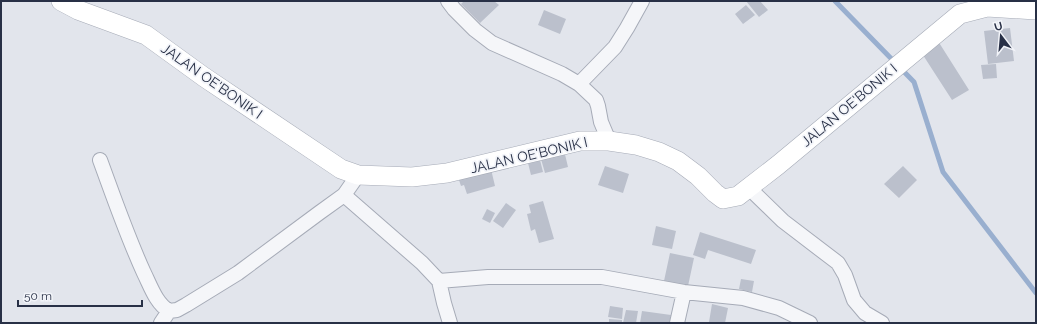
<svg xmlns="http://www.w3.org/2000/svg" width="1037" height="324" font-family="Raleway,sans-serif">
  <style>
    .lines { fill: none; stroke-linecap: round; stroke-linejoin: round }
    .stream { stroke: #99afcf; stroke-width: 5 }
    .building { fill: #bbc0cc }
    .street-casing { stroke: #a6abb7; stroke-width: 16 }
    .secondary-casing { stroke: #a6abb7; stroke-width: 20 }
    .street { stroke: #f5f6f9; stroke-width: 14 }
    .secondary { stroke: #fff; stroke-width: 19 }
    .labels { text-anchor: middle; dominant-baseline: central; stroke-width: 3.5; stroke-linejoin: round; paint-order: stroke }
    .street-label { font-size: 14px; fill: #283046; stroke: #f2f4f9 }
  </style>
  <rect width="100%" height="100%" fill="#e2e5ec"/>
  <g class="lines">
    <!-- stream -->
    <path class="stream" d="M835,1L914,82L943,172L1036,293"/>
  </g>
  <!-- building -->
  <path class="building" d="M464,1H494L499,5L480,23L461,4Z
    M746,1H760L768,10L759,17Z
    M746,5L755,15L743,24L735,14Z
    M544,10L566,19L560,34L538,25Z
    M1010,28L1014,61L988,64L984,31Z
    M938,41L969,90L952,100L921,52Z
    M996,64L997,78L983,79L981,65Z
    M563,146L568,167L545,173L539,152Z
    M539,156L543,172L531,175L527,159Z
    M490,165L495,186L467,194L464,185L461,186L457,174Z
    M605,166L629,174L623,193L598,185Z
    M903,166L917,180L899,198L884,184Z
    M543,201L554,239L539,243L535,229L531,231L527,214L531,213L529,205Z
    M506,203L516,210L503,228L493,221Z
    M487,209L495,213L490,223L482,219Z
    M656,226L676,231L672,249L652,245Z
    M700,232L756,250L751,264L708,250L705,259L693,255Z
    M670,253L694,258L688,286L664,281Z
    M741,279L754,281L752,292L739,289Z
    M712,304L728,308L725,323L709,322Z
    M610,306L623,308L622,319L608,317Z
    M626,310L638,311L636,323H623Z
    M642,311L671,315L669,323H640Z
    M609,319L622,320V323H609Z"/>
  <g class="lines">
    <!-- street casing -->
    <g class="street-casing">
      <path id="street" d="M448,1L454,9L475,30L492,43L562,74L579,84L596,100L598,106L601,122L609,141
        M579,84L615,47L627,28L642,1
        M100,160C114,198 127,236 144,273C151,287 156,303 169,311L177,310L186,305L238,273L319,213L344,195L358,175
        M749,188L783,221L838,263L845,275L854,300L865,313L882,323
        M344,195L422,263L439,281L488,277H602L684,292L743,298L779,308L810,323
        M439,281L444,303L450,323
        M161,323L169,311
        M677,323L684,292"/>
    </g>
    <!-- secondary casing -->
    <g class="secondary-casing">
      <path id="secondary" d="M61,1L78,10L146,35L204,77L341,169L358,175L412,177L447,173L580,141H609L636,145L659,152L678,161L698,176L715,193L723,199L738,196L778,165L960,14L987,7L1036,10"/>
    </g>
    <!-- street -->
    <use href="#street" class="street"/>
    <!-- secondary -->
    <use href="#secondary" class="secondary"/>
  </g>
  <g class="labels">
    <!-- street labels -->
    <g class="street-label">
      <text transform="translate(212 81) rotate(35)">JALAN OE'BONIK I</text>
      <text transform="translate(849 105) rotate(-40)">JALAN OE'BONIK I</text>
      <text transform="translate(529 155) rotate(-13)">JALAN OE'BONIK I</text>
    </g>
  </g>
  <!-- border -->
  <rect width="1037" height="324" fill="none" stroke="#283046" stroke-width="4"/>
  <!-- north arrow -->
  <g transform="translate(1001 36) rotate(344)" stroke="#f2f4f9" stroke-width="3" paint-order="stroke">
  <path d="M0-3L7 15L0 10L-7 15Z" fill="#283046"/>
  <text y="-6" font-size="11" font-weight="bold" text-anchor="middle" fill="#283046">U</text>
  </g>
  <!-- scale -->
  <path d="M18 300v6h124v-6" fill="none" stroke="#283046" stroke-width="2"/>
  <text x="24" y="300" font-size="12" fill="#283046" stroke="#f2f4f9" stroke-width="3" paint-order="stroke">50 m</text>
</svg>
